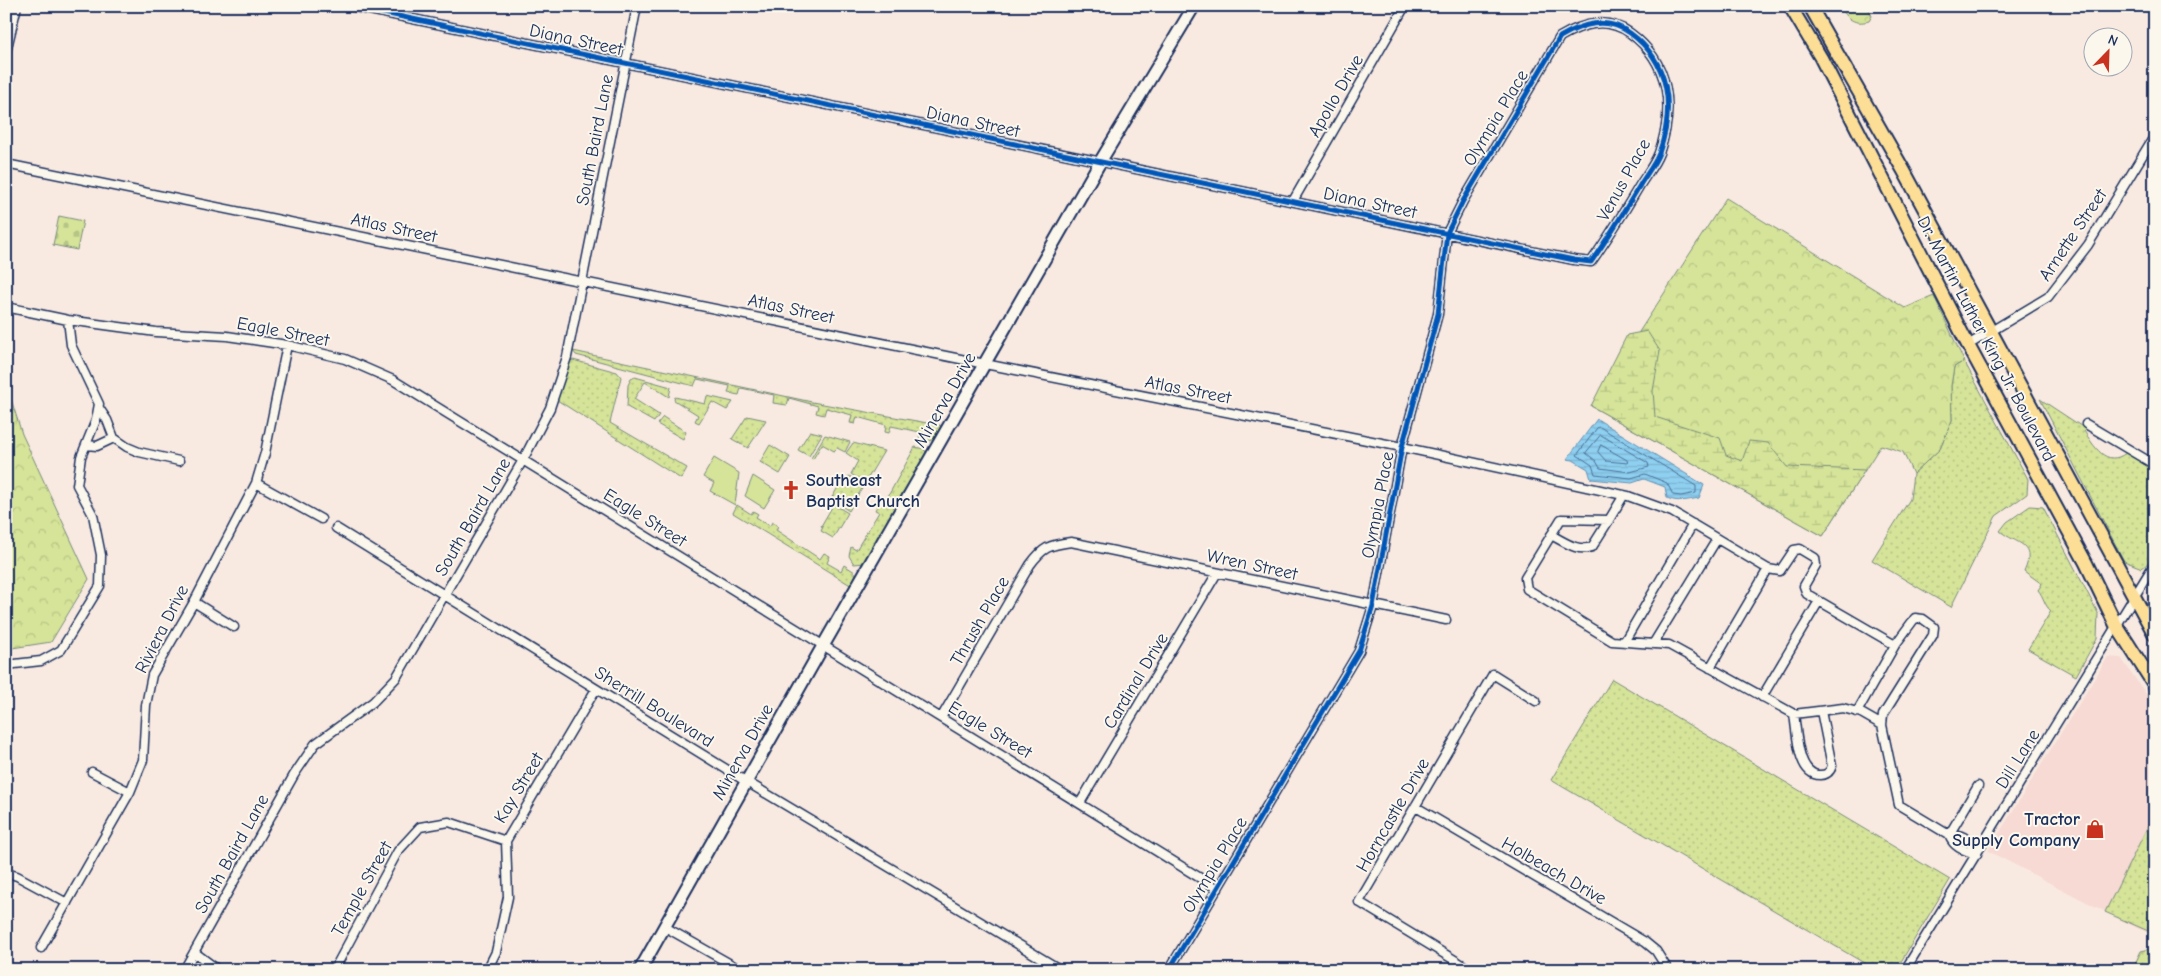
<svg xmlns="http://www.w3.org/2000/svg" width="2161" height="976" font-family="'Comic Neue',sans-serif">
  <style>
    .built { fill: #f6dad3 }
    .grass { fill: url(#grass-dots); stroke: #788a7b }
    .forest { fill: url(#forest-crowns); stroke: #788a7b }
    .wetland { fill: url(#wetland-marsh); stroke: #788a7b }
    .cemetery { fill: url(#cemetery-stones); stroke: #788a7b }
    .park { fill: #d5e498; stroke: #788a7b }
    .water { fill: url(#water-rules); stroke: #6190b6 }
    .lines { fill: none; stroke-linecap: round; stroke-linejoin: round }
    .shore { stroke: #496f98; stroke-width: 1 }
    .street-casing { stroke: #1b2f5e; stroke-width: 11 }
    .secondary-casing { stroke: #1b2f5e; stroke-width: 15 }
    .primary-casing { stroke: #1b2f5e; stroke-width: 16 }
    .street { stroke: #fbf7ec; stroke-width: 8 }
    .secondary { stroke: #fbf7ec; stroke-width: 11 }
    .primary { stroke: #fcde96; stroke-width: 12 }
    .cycleway-casing { stroke: #fbf7ec; stroke-width: 8 }
    .cycleway { stroke: #0057b8; stroke-width: 5 }
    .labels { text-anchor: middle; dominant-baseline: central; stroke-width: 4; stroke-linejoin: round; paint-order: stroke }
    .street-label { font-size: 18px; fill: #1b2f5e; stroke: #fbf7ec }
    .poi-label { font-size: 18px; font-weight: bold; fill: #1b2f5e; stroke: #fbf7ec; text-anchor: start }
  </style>
  <defs>
    <pattern id="grass-dots" width="8" height="8" patternUnits="userSpaceOnUse" patternTransform="scale(1.25)"><rect width="8" height="8" fill="#d5e498"/><path d="M2 2h.1M6 6h.1" fill="none" stroke="#b6c485" stroke-width="1.8" stroke-linecap="round"/></pattern>
    <pattern id="forest-crowns" width="20" height="18" patternUnits="userSpaceOnUse" patternTransform="scale(1.25)"><rect width="20" height="18" fill="#d5e498"/><path d="M2 6a3 3 0 1 1 6 0M12 15a3 3 0 1 1 6 0" fill="none" stroke="#b6c485"/></pattern>
    <pattern id="wetland-marsh" width="20" height="14" patternUnits="userSpaceOnUse" patternTransform="scale(1.25)"><rect width="20" height="14" fill="#d5e498"/><path d="M1 5h8M5 5V1M11 12h8M15 12V8" fill="none" stroke="#b6c485"/></pattern>
    <pattern id="cemetery-stones" width="16" height="16" patternUnits="userSpaceOnUse" patternTransform="scale(1.25)"><rect width="16" height="16" fill="#d5e498"/><path d="M2 7V4a2 2 0 0 1 4 0v3zM10 15v-3a2 2 0 0 1 4 0v3z" fill="#b6c485"/></pattern>
    <pattern id="water-rules" width="6" height="5" patternUnits="userSpaceOnUse" patternTransform="scale(1.25)"><rect width="6" height="5" fill="#8fd0f0"/><path d="M0 2.5h6" fill="none" stroke="#7bb3d0"/></pattern>
  </defs>
  <rect width="100%" height="100%" fill="#f9eae1"/>
  <filter id="ink" filterUnits="userSpaceOnUse"><feTurbulence type="fractalNoise" baseFrequency=".02" numOctaves="2"/><feDisplacementMap in="SourceGraphic" scale="10" xChannelSelector="R" yChannelSelector="G"/><feConvolveMatrix kernelMatrix="1 2 1 2 8 2 1 2 1" color-interpolation-filters="sRGB"/></filter>
  <g filter="url(#ink)">
    <!-- built -->
    <path class="built" d="M2108,657L2121,658L2155,707V935L2139,929L1988,851Z"/>
    <!-- grass -->
    <path class="grass" d="M573,351L812,402L944,426C937,439 934,443 919,440L920,432L891,426L889,433L885,432L886,425L857,417L855,424L850,423L852,415L826,408L824,415L816,413L818,406L789,398L787,405L773,403L774,395L741,388L739,395L728,393L730,386L697,379L694,386L576,355Z
      M573,360L617,372L621,377L610,423L687,468L681,479L557,400L570,361Z
      M1964,361L2028,479L2027,494L1996,516L1951,607L1872,560L1910,499L1913,474L1940,449L1952,420L1951,386L1954,367Z
      M635,377L671,387L669,397L645,382L634,399L659,415L654,422L627,407L628,385L631,379Z
      M707,396L733,402L727,410L712,402L699,423L695,421L698,415L674,400L675,397L705,404Z
      M2040,399L2087,430L2084,431C2094,446 2106,468 2126,453L2155,470V552L2146,565L2142,568L2124,561Z
      M747,416L766,420L748,448L732,439Z
      M663,417L686,432L683,439L657,424Z
      M810,431L822,434L809,456L798,450Z
      M825,435L850,442L845,452L837,448L834,451L822,444L813,459L811,458Z
      M853,443L884,451L865,483L851,474L858,461L846,453Z
      M770,445L790,457L780,474L760,462Z
      M915,447L924,449L928,456L865,563L854,564L849,556L851,547L856,550L879,512L875,510L881,498L886,500Z
      M849,476L864,485L849,511L831,499L840,484L844,486Z
      M831,503L848,513L833,538L821,531L823,527L821,526L832,507L829,505Z
      M737,505L751,514L753,511L758,514L756,517L770,526L772,522L778,526L776,530L820,559L824,553L830,556L827,563L841,571L844,565L855,572L856,580L852,586L733,513Z
      M2030,506L2043,507L2098,613L2097,638L2076,676L2028,649L2051,611C2044,605 2044,597 2038,590L2042,584L2024,571C2037,542 2017,545 2000,531L2007,522Z
      M1612,679L1950,880L1896,970H1876L1551,780Z
      M2155,812V934L2105,912Z
      M2155,948V970H2132L2141,951Z"/>
    <!-- forest -->
    <path class="forest" d="M1867,6L1872,16L1869,21C1854,25 1847,19 1841,7Z
      M1726,198L1905,308L1934,296L1964,361L1954,367L1951,386L1952,420L1940,449L1913,474L1903,452L1881,445L1823,536L1591,406Z
      M6,383L22,434L89,579L51,642L12,648L6,644Z"/>
    <!-- wetland -->
    <path class="wetland" d="M1647,331L1660,351L1653,391L1655,417L1720,438L1726,455L1742,461L1749,441L1768,443L1787,467L1865,470L1823,536L1591,406L1627,335Z"/>
    <!-- cemetery -->
    <path class="cemetery" d="M59,216L83,221L77,250L53,245Z"/>
    <!-- park -->
    <path class="park" d="M714,458L739,473L735,505L710,491L714,483L703,477Z
      M753,476L775,490L764,508L745,496Z"/>
    <!-- water -->
    <path class="water" d="M1597,419L1704,485L1699,498C1688,500 1678,503 1667,498L1665,487L1644,479L1632,483L1591,479L1588,469L1573,460L1567,459Z"/>
    <g class="lines">
      <!-- shore -->
      <path class="shore" d="M1600,427L1696,486V493L1681,496L1673,495L1667,483L1645,474L1631,478L1595,474L1592,465L1577,455L1597,428Z
        M1601,435L1648,463L1649,467L1630,472L1600,468L1596,461L1586,453Z
        M1601,445L1627,460L1628,463L1606,461L1598,452Z"/>
      <!-- street casing -->
      <g class="street-casing">
        <path id="street" d="M350,6C757,94 1166,173 1574,260L1591,262C1608,238 1624,212 1640,185C1646,175 1655,164 1659,153C1675,108 1670,62 1630,33C1606,16 1582,24 1560,37L1463,201L1447,233L1438,314L1402,447L1373,606L1359,651L1169,970
          M6,52L17,6
          M6,164L985,364L1402,447L1628,496L1672,512L1768,569L1780,571L1794,550L1800,549L1815,558L1816,565L1804,586L1807,594L1895,645L1915,618L1923,619L1934,627L1933,635L1883,715L1882,725L1899,805L1949,835C1965,833 1970,841 1977,854
          M1293,201L1405,6
          M6,307L68,320L156,332L227,336L287,345L345,359L393,380L1218,889
          M1968,345L2048,297L2088,245L2155,135
          M99,408L107,420L114,438L127,447L139,452L179,461
          M2086,424L2155,465
          M86,445L97,446L114,438
          M256,483L321,519
          M1624,495L1609,520L1561,519L1525,578L1527,589L1612,641L1669,645L1794,714L1843,708L1861,713L1882,725
          M336,528L747,782L1061,970
          M1551,535C1565,542 1577,552 1592,547L1609,520
          M194,602L234,627
          M1624,642L1693,524
          M1653,644L1717,539
          M6,665L41,661L61,650L100,586L101,555L93,515L77,485L81,457L96,420L99,404L71,345L68,320
          M1710,668L1768,569
          M1762,697L1819,601
          M1857,712L1895,645
          M1794,714C1797,732 1797,775 1820,775C1827,775 1830,772 1832,766L1821,711
          M941,718L1030,565C1043,547 1049,545 1071,542L1446,620
          M92,772L130,792
          M1080,803L1217,573
          M1416,807L1645,942L1656,951L1668,970
          M1949,835L1978,786
          M1949,835C1954,848 1963,850 1977,854
          M6,873L17,876L67,903
          M665,927L741,970
          M41,948L130,792L143,760L146,705L152,675L194,602L256,483L265,453L287,345
          M194,952L218,970
          M184,970L294,775L315,744L373,702L396,678L523,460L550,408L567,357L637,6
          M334,970L398,851L420,827L449,822L506,841
          M487,970L496,952L508,897L506,841L596,689
          M1471,970L1359,902L1493,674L1536,701
          M1905,970L2155,563"/>
      </g>
      <!-- secondary casing -->
      <g class="secondary-casing">
        <path id="secondary" d="M640,970L823,646L1100,162L1194,6"/>
      </g>
      <!-- primary casing -->
      <g class="primary-casing">
        <path id="primary" d="M1790,6L1821,58L1968,345L2086,563L2116,625L2155,686
          M1810,6L1904,171L2155,635"/>
      </g>
      <!-- street -->
      <use href="#street" class="street"/>
      <!-- secondary -->
      <use href="#secondary" class="secondary"/>
      <!-- primary -->
      <use href="#primary" class="primary"/>
      <!-- cycleway casing -->
      <g class="cycleway-casing">
        <path id="cycleway" d="M350,6C757,94 1166,173 1574,260L1591,262C1608,238 1624,212 1640,185C1646,175 1655,164 1659,153C1675,108 1670,62 1630,33C1606,16 1582,24 1560,37L1463,201L1447,233L1438,314L1402,447L1373,606L1359,651L1169,970"/>
      </g>
      <!-- cycleway -->
      <use href="#cycleway" class="cycleway"/>
    </g>
  </g>
  <!-- icons -->
  <defs>
    <g id="church-bare" transform="scale(1.5)"><path d="M-1.2-6h2.4v3.5h3.3v2.4h-3.3V6h-2.4V-.1h-3.3v-2.4h3.3Z" fill="#c8321e" stroke="#fbf7ec" stroke-width="2.5" paint-order="stroke"/></g>
    <g id="shop-bare" transform="scale(1.5)"><path d="M-5-2.5h2.3a2.7 3.5 0 0 1 5.4 0H5L5.5 6h-11ZM-1.5-2.5h3a1.5 2.3 0 0 0-3 0Z" fill="#c8321e" stroke="#fbf7ec" stroke-width="2.5" paint-order="stroke"/></g>
  </defs>
  <g fill-rule="evenodd">
    <use href="#church-bare" x="791" y="490"/>
    <use href="#shop-bare" x="2095" y="829"/>
  </g>
  <g class="labels">
    <!-- street labels -->
    <g class="street-label">
      <text transform="translate(576 40) rotate(12)">Diana Street</text>
      <text transform="translate(1336 96) rotate(-60)">Apollo Drive</text>
      <text transform="translate(1496 118) rotate(-59)">Olympia Place</text>
      <text transform="translate(973 122) rotate(12)">Diana Street</text>
      <text transform="translate(595 140) rotate(-79)">South Baird Lane</text>
      <text transform="translate(1624 180) rotate(-61)">Venus Place</text>
      <text transform="translate(1370 203) rotate(12)">Diana Street</text>
      <text transform="translate(394 228) rotate(12)">Atlas Street</text>
      <text transform="translate(2073 235) rotate(-56)">Arnette Street</text>
      <text transform="translate(791 309) rotate(12)">Atlas Street</text>
      <text transform="translate(283 332) rotate(11)">Eagle Street</text>
      <text transform="translate(1986 339) rotate(62)">Dr. Martin Luther King Jr. Boulevard</text>
      <text transform="translate(1188 390) rotate(11)">Atlas Street</text>
      <text transform="translate(945 400) rotate(-60)">Minerva Drive</text>
      <text transform="translate(1378 505) rotate(-79)">Olympia Place</text>
      <text transform="translate(473 517) rotate(-60)">South Baird Lane</text>
      <text transform="translate(645 518) rotate(32)">Eagle Street</text>
      <text transform="translate(1252 565) rotate(12)">Wren Street</text>
      <text transform="translate(980 621) rotate(-60)">Thrush Place</text>
      <text transform="translate(162 629) rotate(-63)">Riviera Drive</text>
      <text transform="translate(1136 681) rotate(-59)">Cardinal Drive</text>
      <text transform="translate(654 707) rotate(32)">Sherrill Boulevard</text>
      <text transform="translate(990 730) rotate(31)">Eagle Street</text>
      <text transform="translate(743 752) rotate(-61)">Minerva Drive</text>
      <text transform="translate(2018 759) rotate(-58)">Dill Lane</text>
      <text transform="translate(519 788) rotate(-59)">Kay Street</text>
      <text transform="translate(1393 815) rotate(-60)">Horncastle Drive</text>
      <text transform="translate(232 854) rotate(-61)">South Baird Lane</text>
      <text transform="translate(1215 865) rotate(-59)">Olympia Place</text>
      <text transform="translate(1554 871) rotate(30)">Holbeach Drive</text>
      <text transform="translate(362 889) rotate(-61)">Temple Street</text>
    </g>
    <!-- poi labels -->
    <g class="poi-label">
      <text x="806" y="480">Southeast<tspan x="806" dy="21">Baptist Church</tspan></text>
      <text x="2080" y="819" text-anchor="end">Tractor<tspan x="2080" dy="21">Supply Company</tspan></text>
    </g>
  </g>
  <!-- margin -->
  <rect width="2161" height="976" fill="none" stroke="#fbf7ec" stroke-width="25"/>
  <rect x="12" y="12" width="2136" height="951" fill="none" stroke="#1b2f5e" stroke-width="2" filter="url(#ink)"/>
  <!-- north arrow -->
  <g transform="translate(2108 52) rotate(23)"><circle r="24" fill="#fbf7ec" stroke="#a1a7b3"/>
  <path d="M0-4L9 19L0 12L-9 19Z" fill="#c8321e"/>
  <text y="-8" font-size="14" font-weight="bold" text-anchor="middle" fill="#1b2f5e">N</text>
  </g>
</svg>
